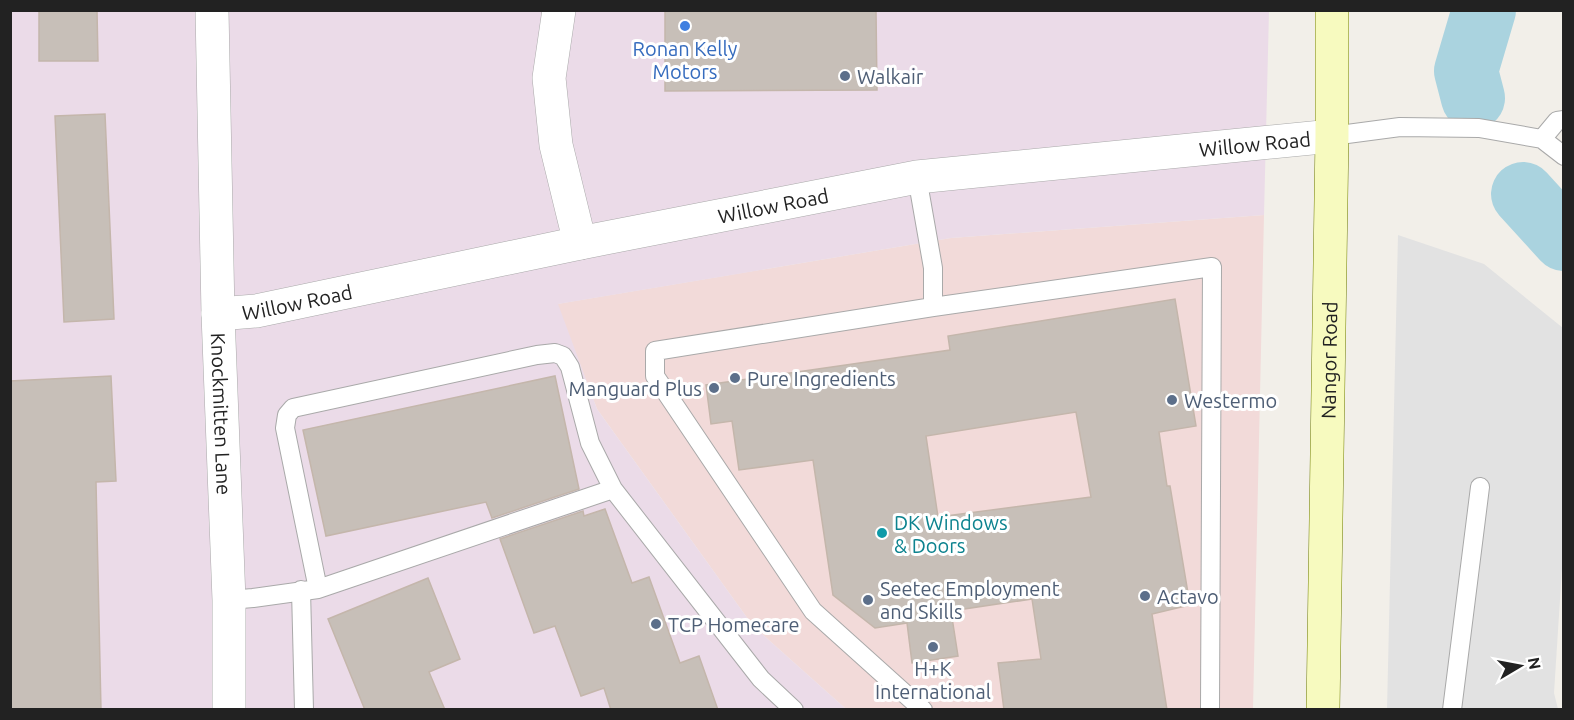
<svg xmlns="http://www.w3.org/2000/svg" width="1574" height="720" font-family="Ubuntu,sans-serif">
  <style>
    .commercial { fill: #f2dad9 }
    .industrial { fill: #ebdbe8 }
    .parking { fill: #e2e2e2 }
    .lines { fill: none; stroke-linecap: round; stroke-linejoin: round }
    .river { stroke: #aad3df; stroke-width: 64 }
    .building { fill: #c7bfb8; stroke: #c4b6ab; stroke-width: 1.5; fill-rule: evenodd }
    .service-casing { stroke: #a9a9a9; stroke-width: 20 }
    .minor-casing { stroke: #a9a9a9; stroke-width: 34 }
    .secondary-casing { stroke: #707d05; stroke-width: 34 }
    .service { stroke: #fff; stroke-width: 18 }
    .minor { stroke: #fff; stroke-width: 33 }
    .secondary { stroke: #f7fabf; stroke-width: 33 }
    .shop-dot { fill: #3f7fe0; stroke: #fff; stroke-width: 2 }
    .service-dot { fill: #5c6f8a; stroke: #fff; stroke-width: 2 }
    .culture-dot { fill: #0f9aa8; stroke: #fff; stroke-width: 2 }
    .labels { text-anchor: middle; dominant-baseline: central; stroke-width: 6; stroke-linejoin: round; paint-order: stroke }
    .shop-label { font-size: 20px; fill: #366cbe; stroke: #fff }
    .service-label { font-size: 20px; fill: #4e5e75; stroke: #fff; text-anchor: start }
    .street-label { font-size: 20px; fill: #222; stroke: #fff }
    .culture-label { font-size: 20px; fill: #0d838f; stroke: #fff; text-anchor: start }
  </style>
  <rect width="100%" height="100%" fill="#f2efe9"/>
  <!-- commercial -->
  <path class="commercial" d="M1264,215L1253,709H846L753,626L597,409L557,304L951,238Z"/>
  <!-- industrial -->
  <path class="industrial" d="M10,11H1269L1264,215L951,238L558,304L597,409L753,626L846,709H11Z"/>
  <!-- parking -->
  <path class="parking" d="M1398,235L1484,264L1563,328L1564,537L1554,693L1558,709L1387,710Z"/>
  <g class="lines">
    <!-- river -->
    <path class="river" d="M1473,98L1466,71L1484,10
      M1523,194L1564,239"/>
  </g>
  <!-- building -->
  <path class="building" d="M39,10H97L98,61H39Z
    M665,10H876L877,90L665,91Z
    M105,114L114,319L64,322L55,116Z
    M1175,299L1196,426L1159,432L1167,486H1170L1190,605L1152,614L1167,710H1004L998,663L1041,659L1032,599L951,611L958,656L912,663L907,623L875,628L833,595L813,460L739,470L732,421L711,424L706,385L950,350L948,336ZM1076,412L1091,497L938,517L926,436Z
    M111,376L116,481L96,482L101,710H10V381Z
    M555,376L579,489L492,518L486,502L326,536L303,430Z
    M605,509L632,583L649,577L680,663L699,656L718,710H611L604,688L581,696L555,626L534,633L500,539L583,511L584,516Z
    M428,578L460,659L429,672L445,710H365L328,619Z"/>
  <g class="lines">
    <!-- service casing -->
    <g class="service-casing">
      <path id="service" d="M1332,136L1400,127L1479,128L1542,139L1564,156
        M1542,139L1557,121L1564,120
        M917,177L933,268V307
        M318,589L285,428L287,415L293,408L537,355L555,353L563,356L570,367L590,443L613,489L761,679L794,710
        M301,590L304,710
        M229,600L253,598L318,589L613,489
        M923,710L813,611L655,376V351L933,307L1212,267L1210,710
        M1452,710L1480,487"/>
    </g>
    <!-- minor casing -->
    <g class="minor-casing">
      <g id="minor">
        <path id="s1" d="M212,10L218,314L229,600V710"/>
        <path d="M559,10L549,78L556,145L580,243"/>
        <path id="s2" d="M218,314L256,311L580,243L917,177L1332,136"/>
      </g>
    </g>
    <!-- secondary casing -->
    <g class="secondary-casing">
      <g id="secondary">
        <path id="s3" d="M1323,710L1332,136V10"/>
      </g>
    </g>
    <!-- service -->
    <use href="#service" class="service"/>
    <!-- minor -->
    <use href="#minor" class="minor"/>
    <!-- secondary -->
    <use href="#secondary" class="secondary"/>
  </g>
  <!-- markers -->
  <circle class="shop-dot" cx="685" cy="26" r="6"/>
  <g class="service-dot">
    <circle cx="845" cy="76" r="6"/>
    <circle cx="735" cy="378" r="6"/>
    <circle cx="714" cy="388" r="6"/>
    <circle cx="1172" cy="400" r="6"/>
    <circle cx="1145" cy="596" r="6"/>
    <circle cx="868" cy="600" r="6"/>
    <circle cx="656" cy="624" r="6"/>
    <circle cx="933" cy="647" r="6"/>
  </g>
  <circle class="culture-dot" cx="882" cy="533" r="6"/>
  <g class="labels">
    <!-- shop labels -->
    <g class="shop-label">
      <text x="685" y="48">Ronan Kelly<tspan x="685" dy="23">Motors</tspan></text>
    </g>
    <!-- service labels -->
    <g class="service-label">
      <text x="857" y="76">Walkair</text>
      <text x="747" y="378">Pure Ingredients</text>
      <text x="702" y="388" text-anchor="end">Manguard Plus</text>
      <text x="1184" y="400">Westermo</text>
      <text x="880" y="588">Seetec Employment<tspan x="880" dy="23">and Skills</tspan></text>
      <text x="1157" y="596">Actavo</text>
      <text x="668" y="624">TCP Homecare</text>
      <text x="933" y="668" text-anchor="middle">H+K<tspan x="933" dy="23">International</tspan></text>
    </g>
    <!-- street labels -->
    <g class="street-label">
      <text stroke="none"><textPath href="#s2" startOffset="1052">Willow Road</textPath></text>
      <text stroke="none"><textPath href="#s2" startOffset="566">Willow Road</textPath></text>
      <text stroke="none"><textPath href="#s2" startOffset="80">Willow Road</textPath></text>
      <text stroke="none"><textPath href="#s3" startOffset="350">Nangor Road</textPath></text>
      <text stroke="none"><textPath href="#s1" startOffset="404">Knockmitten Lane</textPath></text>
    </g>
    <!-- culture labels -->
    <g class="culture-label">
      <text x="894" y="522">DK Windows<tspan x="894" dy="23">&amp; Doors</tspan></text>
    </g>
  </g>
  <!-- border -->
  <rect width="1574" height="720" fill="none" stroke="#222222" stroke-width="24"/>
  <!-- north arrow -->
  <g transform="translate(1520 666) rotate(80)" stroke="#ffffff" stroke-width="4.5" paint-order="stroke">
  <path d="M0-4.5L10 22L0 15L-10 22Z" fill="#222222"/>
  <text y="-9" font-size="16" font-weight="bold" text-anchor="middle" fill="#222222">N</text>
  </g>
</svg>
